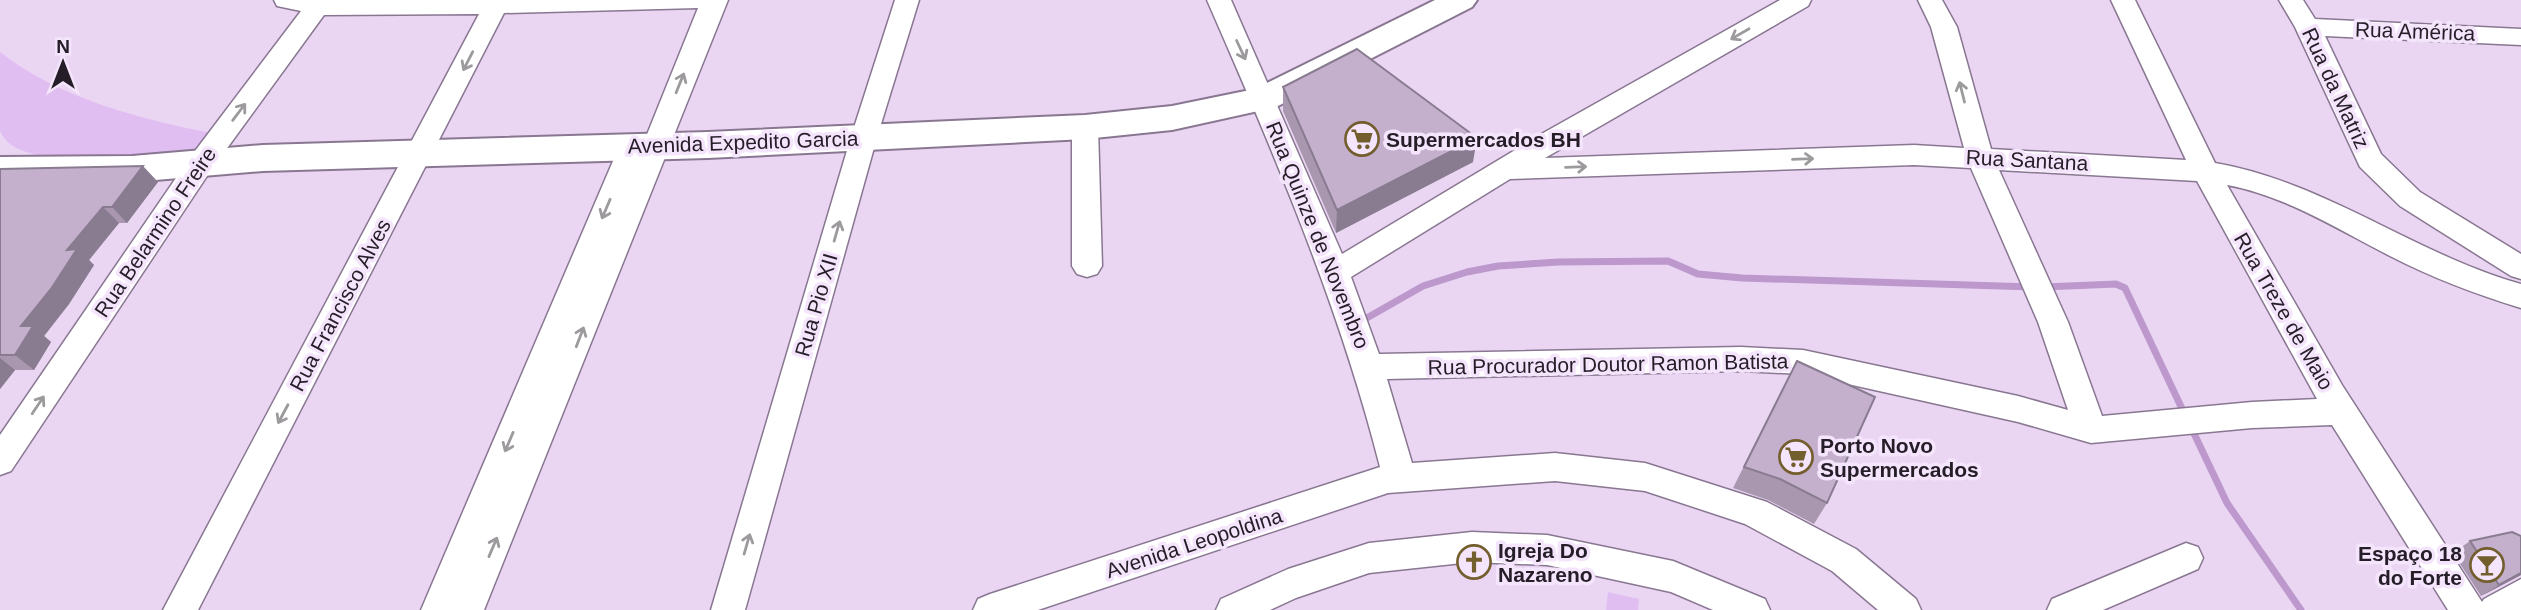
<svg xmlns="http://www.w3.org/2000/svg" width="2521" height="610" font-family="Arial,sans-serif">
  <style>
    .green { fill: #e1bef2 }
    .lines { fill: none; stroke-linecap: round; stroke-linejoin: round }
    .stream { stroke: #bc98cc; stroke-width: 7 }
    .minor-casing { stroke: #897792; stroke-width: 3 }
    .major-casing { stroke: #897792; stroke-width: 4 }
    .minor { fill: #fff; fill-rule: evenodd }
    .major { fill: #fff; fill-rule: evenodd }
    .wall { fill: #a997b0 }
    .shaded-wall { fill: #897b90 }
    .building { fill: #c4b0cd; stroke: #897b90; stroke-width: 2 }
    .oneway { stroke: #9d9a9e }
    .labels { text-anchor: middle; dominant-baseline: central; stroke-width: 7; stroke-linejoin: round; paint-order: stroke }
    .street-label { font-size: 21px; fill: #251e28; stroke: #f5e5fc }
    .poi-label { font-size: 21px; font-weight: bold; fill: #251e28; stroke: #f5e5fc; text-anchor: start }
  </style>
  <rect width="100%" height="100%" fill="#ead6f3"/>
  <!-- green -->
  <path class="green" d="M0,52C60,99 143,120 217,134L206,150L128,156L37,155C21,151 7,146 0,131Z
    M1608,592L1639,599L1638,610H1606Z"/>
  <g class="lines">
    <!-- stream -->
    <path class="stream" d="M2044,287L2116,284L2125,288L2185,415
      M1365,319L1423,286L1467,272L1498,266L1558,262L1668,261L1698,274L1742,278L2032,287
      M2190,425L2227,503L2301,610"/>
    <!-- minor casing -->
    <g class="minor-casing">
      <path id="minor" d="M274,0H728L484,610H421L619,147L623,140L633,137L644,142L698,8L504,13L198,610H163L479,14L324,15L209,173L11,471L0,475V435L189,159L301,11L277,6Z
        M895,0H919L877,137L745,610H711L851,137Z
        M1207,0H1231L1342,254L1545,132L1780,0H1811L1808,6L1545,158L1914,145L1964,148L1931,27L1918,0H1942L1957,27L1991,149L2186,160L2111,0H2135L2215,163C2325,182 2414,254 2521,284V308C2475,294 2433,278 2390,256C2337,229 2286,196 2227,185L2342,385L2482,602L2484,599L2521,579V610H2448L2332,425L2252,428L2091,443L2018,422L1803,374L1741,371L1387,379L1412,463L1555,453L1645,463L1767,502L1856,549L1916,599L1921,610H1878L1832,571L1745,524L1645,491L1555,481L1388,493L1038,610H973L978,599L990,594L1380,467C1339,305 1274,153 1207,0ZM1914,165L1971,168L2038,322L2068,410L2018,396L1803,350L1741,347L1379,354L1351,277L1510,179ZM1999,170L2197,181L2317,399L2252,402L2102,416L2068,322Z
        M2279,0H2303L2315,19L2521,29V45L2325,36L2381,154L2420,192L2521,254V279L2511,276L2400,206L2360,167L2295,27Z
        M1085,118L1094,120L1098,127L1102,266L1097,274L1087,277L1077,274L1072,266V127L1076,120Z
        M1472,532L1547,535L1673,561L1765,599L1770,610H1713L1671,592L1547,565L1472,562L1369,573L1296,598L1270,610H1216L1221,599L1288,569L1369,543Z
        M2186,543L2198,547L2203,558L2198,569L2103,610H2047L2052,599Z"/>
    </g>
    <!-- major casing -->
    <g class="major-casing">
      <path id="major" d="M1435,0H1477L1472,7L1276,107L1172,130L1085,139L708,158L263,171L132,182L0,183V157L132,156L263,145L708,132L1085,115L1172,106L1255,89Z"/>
    </g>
    <!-- minor -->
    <use href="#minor" class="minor"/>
    <!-- major -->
    <use href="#major" class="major"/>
  </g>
  <!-- wall -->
  <path class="wall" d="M1283,87L1473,162L1336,233L1283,111Z
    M0,169L158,182L127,223H119L89,260L94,265L69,304L44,336L51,342L34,370H15L0,389Z
    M1797,361L1827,503L1814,524L1768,500L1733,488Z
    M2470,541L2521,575L2481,596L2453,553Z"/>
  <!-- shaded-wall -->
  <path class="shaded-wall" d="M1477,138L1473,162L1336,233L1337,210Z
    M143,166L158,182L127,223L112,207Z
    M103,207L119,223L89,260L94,265L69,304L44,336L51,342L34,370L15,355L21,326L67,250Z
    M0,358L15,370L0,389Z
    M2521,573V575L2481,596L2499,585Z"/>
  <!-- building -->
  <path class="building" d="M1357,49L1477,138L1337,210L1283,87Z
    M143,166L112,207H103L67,250L77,249L51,289L21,326H33L15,355H0V169Z
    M1797,361L1875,397L1827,503L1780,479L1744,467Z
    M2512,532L2521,536V573L2499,585L2470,541Z"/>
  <!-- one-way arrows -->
  <defs><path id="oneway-shaft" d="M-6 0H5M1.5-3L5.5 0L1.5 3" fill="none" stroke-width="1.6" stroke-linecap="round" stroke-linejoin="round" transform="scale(1.75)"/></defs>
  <g class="oneway">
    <use href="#oneway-shaft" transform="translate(1740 34) rotate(150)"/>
    <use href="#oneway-shaft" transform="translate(1241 50) rotate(65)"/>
    <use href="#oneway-shaft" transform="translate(468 61) rotate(117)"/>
    <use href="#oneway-shaft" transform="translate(680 83) rotate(-68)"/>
    <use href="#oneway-shaft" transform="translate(1962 92) rotate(-104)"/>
    <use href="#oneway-shaft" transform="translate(239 112) rotate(-53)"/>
    <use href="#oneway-shaft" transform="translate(1803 159) rotate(-2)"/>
    <use href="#oneway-shaft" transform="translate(1576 167) rotate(-2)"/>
    <use href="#oneway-shaft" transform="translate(606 209) rotate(113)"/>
    <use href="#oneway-shaft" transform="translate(837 231) rotate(-74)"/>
    <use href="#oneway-shaft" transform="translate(580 337) rotate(-69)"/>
    <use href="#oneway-shaft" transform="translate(38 405) rotate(-56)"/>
    <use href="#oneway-shaft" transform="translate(283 414) rotate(118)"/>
    <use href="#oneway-shaft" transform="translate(509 442) rotate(113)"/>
    <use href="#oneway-shaft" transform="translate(747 544) rotate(-74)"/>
    <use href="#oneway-shaft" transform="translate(493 547) rotate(-67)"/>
  </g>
  <!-- icons -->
  <defs>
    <g id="supermarket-ring" transform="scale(1.75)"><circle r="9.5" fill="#f5e5fc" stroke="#735e2d" stroke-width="1.5"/><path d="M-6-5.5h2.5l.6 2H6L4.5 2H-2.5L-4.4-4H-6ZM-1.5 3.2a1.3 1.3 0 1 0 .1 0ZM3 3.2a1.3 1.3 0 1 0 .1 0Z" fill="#735e2d"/></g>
    <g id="church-ring" transform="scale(1.75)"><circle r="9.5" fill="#f5e5fc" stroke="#735e2d" stroke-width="1.5"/><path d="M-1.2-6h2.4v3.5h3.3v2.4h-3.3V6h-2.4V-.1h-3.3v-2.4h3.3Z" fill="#735e2d"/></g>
    <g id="bar-ring" transform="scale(1.75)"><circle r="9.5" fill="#f5e5fc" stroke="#735e2d" stroke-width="1.5"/><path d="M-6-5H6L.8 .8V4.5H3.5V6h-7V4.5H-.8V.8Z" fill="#735e2d"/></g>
  </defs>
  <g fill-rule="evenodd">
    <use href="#supermarket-ring" x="1362" y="139"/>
    <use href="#supermarket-ring" x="1796" y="457"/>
    <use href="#church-ring" x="1474" y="562"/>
    <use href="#bar-ring" x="2487" y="565"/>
  </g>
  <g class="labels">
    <!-- street labels -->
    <g class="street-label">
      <text transform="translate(2415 31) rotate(2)">Rua América</text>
      <text transform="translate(2336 88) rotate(65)">Rua da Matriz</text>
      <text transform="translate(743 142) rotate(-2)">Avenida Expedito Garcia</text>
      <text transform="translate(2027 160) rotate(3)">Rua Santana</text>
      <text transform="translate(155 232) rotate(-56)">Rua Belarmino Freire</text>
      <text transform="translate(1318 235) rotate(68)">Rua Quinze de Novembro</text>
      <text transform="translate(340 305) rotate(-62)">Rua Francisco Alves</text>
      <text transform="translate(816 305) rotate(-74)">Rua Pio XII</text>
      <text transform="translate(2284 311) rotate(60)">Rua Treze de Maio</text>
      <text transform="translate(1608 364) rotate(-1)">Rua Procurador Doutor Ramon Batista</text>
      <text transform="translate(1194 543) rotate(-18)">Avenida Leopoldina</text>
    </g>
    <!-- poi labels -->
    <g class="poi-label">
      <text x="1386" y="139">Supermercados BH</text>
      <text x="1820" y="445">Porto Novo<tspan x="1820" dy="24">Supermercados</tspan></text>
      <text x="1498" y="550">Igreja Do<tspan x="1498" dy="24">Nazareno</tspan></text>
      <text x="2462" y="553" text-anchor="end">Espaço 18<tspan x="2462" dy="24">do Forte</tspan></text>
    </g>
  </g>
  <!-- north arrow -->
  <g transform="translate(63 63)" stroke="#f5e5fc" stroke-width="5" paint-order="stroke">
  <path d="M0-5L12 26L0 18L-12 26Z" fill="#251e28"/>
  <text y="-10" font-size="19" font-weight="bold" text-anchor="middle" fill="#251e28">N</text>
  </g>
</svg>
